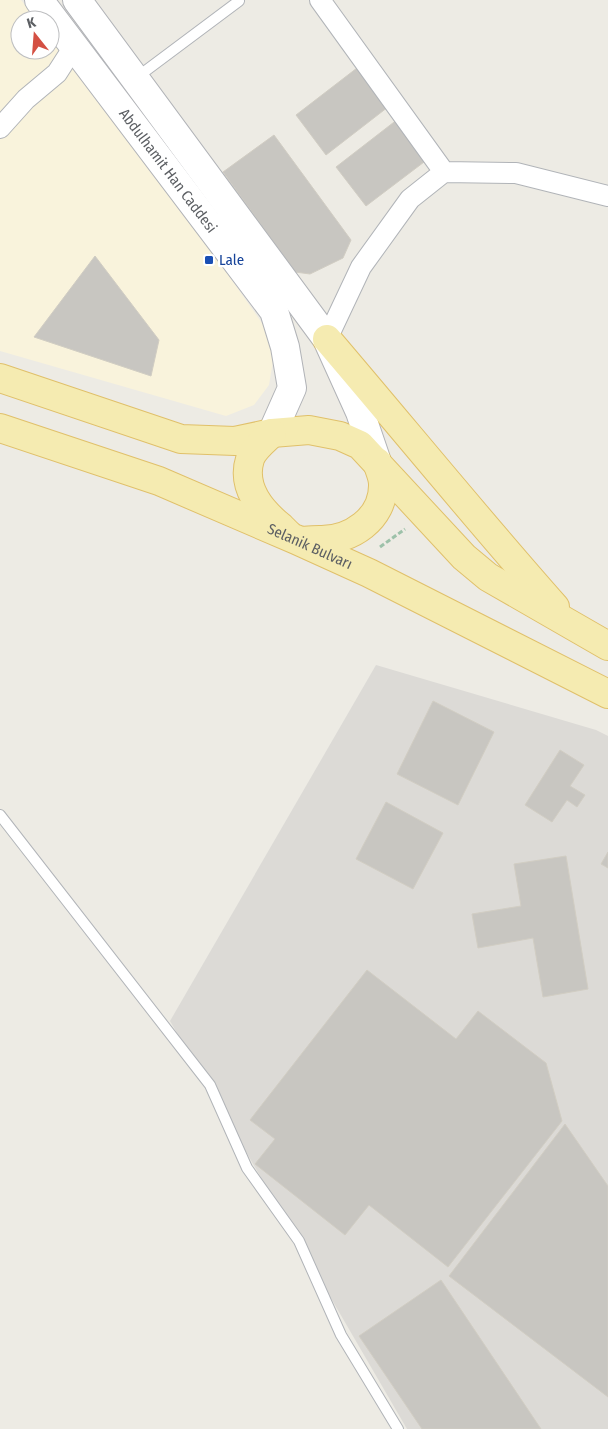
<svg xmlns="http://www.w3.org/2000/svg" width="608" height="1429" font-family="'Fira Sans Condensed',sans-serif">
  <style>
    .commercial { fill: #f9f3dc }
    .industrial { fill: #dcdad6 }
    .building { fill: #c8c6c1; stroke: #d1cdc3 }
    .lines { fill: none; stroke-linecap: round; stroke-linejoin: round }
    .lane-casing { stroke: #b1b4b8; stroke-width: 12 }
    .street-casing { stroke: #b1b4b8; stroke-width: 22 }
    .secondary-casing { stroke: #b1b3b7; stroke-width: 30 }
    .primary-casing { stroke: #e0c06a; stroke-width: 30 }
    .path { stroke: #9dc1a9; stroke-width: 3; stroke-dasharray: 5 2.5; stroke-linecap: butt }
    .lane { stroke: #fff; stroke-width: 10 }
    .street { stroke: #fff; stroke-width: 20 }
    .secondary { stroke: #fff; stroke-width: 28 }
    .primary { stroke: #f5ebb1; stroke-width: 28 }
    .transit-dot { fill: #1a4fb4; stroke: #fff; stroke-width: 2 }
    .labels { text-anchor: middle; dominant-baseline: central; stroke-width: 4.5; stroke-linejoin: round; paint-order: stroke }
    .street-label { font-size: 15px; fill: #5c5f63; stroke: #fff }
    .transit-label { font-size: 15px; fill: #164399; stroke: #fff; text-anchor: start }
  </style>
  <rect width="100%" height="100%" fill="#edebe4"/>
  <!-- commercial -->
  <path class="commercial" d="M0,0H21L37,20H20V50H50V37L174,198L276,343L269,385L254,405L226,416L0,351Z"/>
  <!-- industrial -->
  <path class="industrial" d="M376,665L596,730L608,736V1429H407L170,1021Z"/>
  <!-- building -->
  <path class="building" d="M357,68L388,107L326,155L296,115Z
    M398,119L428,159L366,206L336,167Z
    M274,135L351,240L343,258L310,274L295,272L223,172Z
    M95,256L159,340L151,376L34,337Z
    M433,701L494,732L458,805L397,774Z
    M560,750L584,765L570,786L585,795L577,807L567,800L552,822L525,805Z
    M386,802L443,833L413,889L356,859Z
    M608,852V868L601,864Z
    M566,856L588,989L543,997L533,938L478,948L472,914L521,906L514,864Z
    M367,970L456,1039L478,1011L546,1063L562,1121L448,1267L369,1205L345,1235L255,1164L275,1139L250,1120Z
    M565,1124L608,1186V1397L449,1276Z
    M441,1280L541,1429H422L359,1336Z"/>
  <g class="lines">
    <!-- lane casing -->
    <g class="lane-casing">
      <path id="lane" d="M136,78L239,1
        M0,815L210,1085L247,1168L299,1241L341,1335L398,1429"/>
    </g>
    <!-- street casing -->
    <g class="street-casing">
      <path id="street" d="M320,0L444,172
        M0,128L26,99L57,73L75,45
        M327,339L361,267L410,199L444,172L516,173L608,196"/>
    </g>
    <!-- secondary casing -->
    <g class="secondary-casing">
      <g id="secondary">
        <path id="s1" d="M39,0L274,311L285,347L292,388L272,433"/>
        <path d="M77,0L327,339L360,412L377,462"/>
      </g>
    </g>
    <!-- primary casing -->
    <g class="primary-casing">
      <g id="primary">
        <path d="M327,339C403,428 477,519 555,607"/>
        <path d="M0,378L181,439L235,441L272,433L309,430L340,436L360,445L464,557L488,577L608,646"/>
        <path id="s2" d="M0,428L159,481L296,540L369,573L608,694"/>
        <path d="M272,433C265,440 253,449 250,459C241,487 261,511 281,527C285,531 291,538 296,539C302,542 312,540 319,540C350,541 384,519 383,484C383,477 379,469 377,462"/>
      </g>
    </g>
    <!-- path -->
    <path class="path" d="M380,547L405,529"/>
    <!-- lane -->
    <use href="#lane" class="lane"/>
    <!-- street -->
    <use href="#street" class="street"/>
    <!-- secondary -->
    <use href="#secondary" class="secondary"/>
    <!-- primary -->
    <use href="#primary" class="primary"/>
  </g>
  <!-- markers -->
  <rect class="transit-dot" x="204" y="255" width="10" height="10" rx="2.5"/>
  <g class="labels">
    <!-- street labels -->
    <g class="street-label">
      <text stroke="none"><textPath href="#s1" startOffset="214">Abdulhamit Han Caddesi</textPath></text>
      <text stroke="none"><textPath href="#s2" startOffset="332">Selanik Bulvarı</textPath></text>
    </g>
    <!-- transit labels -->
    <g class="transit-label">
      <text x="219" y="260">Lale</text>
    </g>
  </g>
  <!-- north arrow -->
  <g transform="translate(35 35) rotate(343)"><circle r="24" fill="#ffffff" stroke="#bebfc1"/>
  <path d="M0-4L9 19L0 12L-9 19Z" fill="#d45043"/>
  <text y="-8" font-size="14" font-weight="bold" text-anchor="middle" fill="#5c5f63">K</text>
  </g>
</svg>
